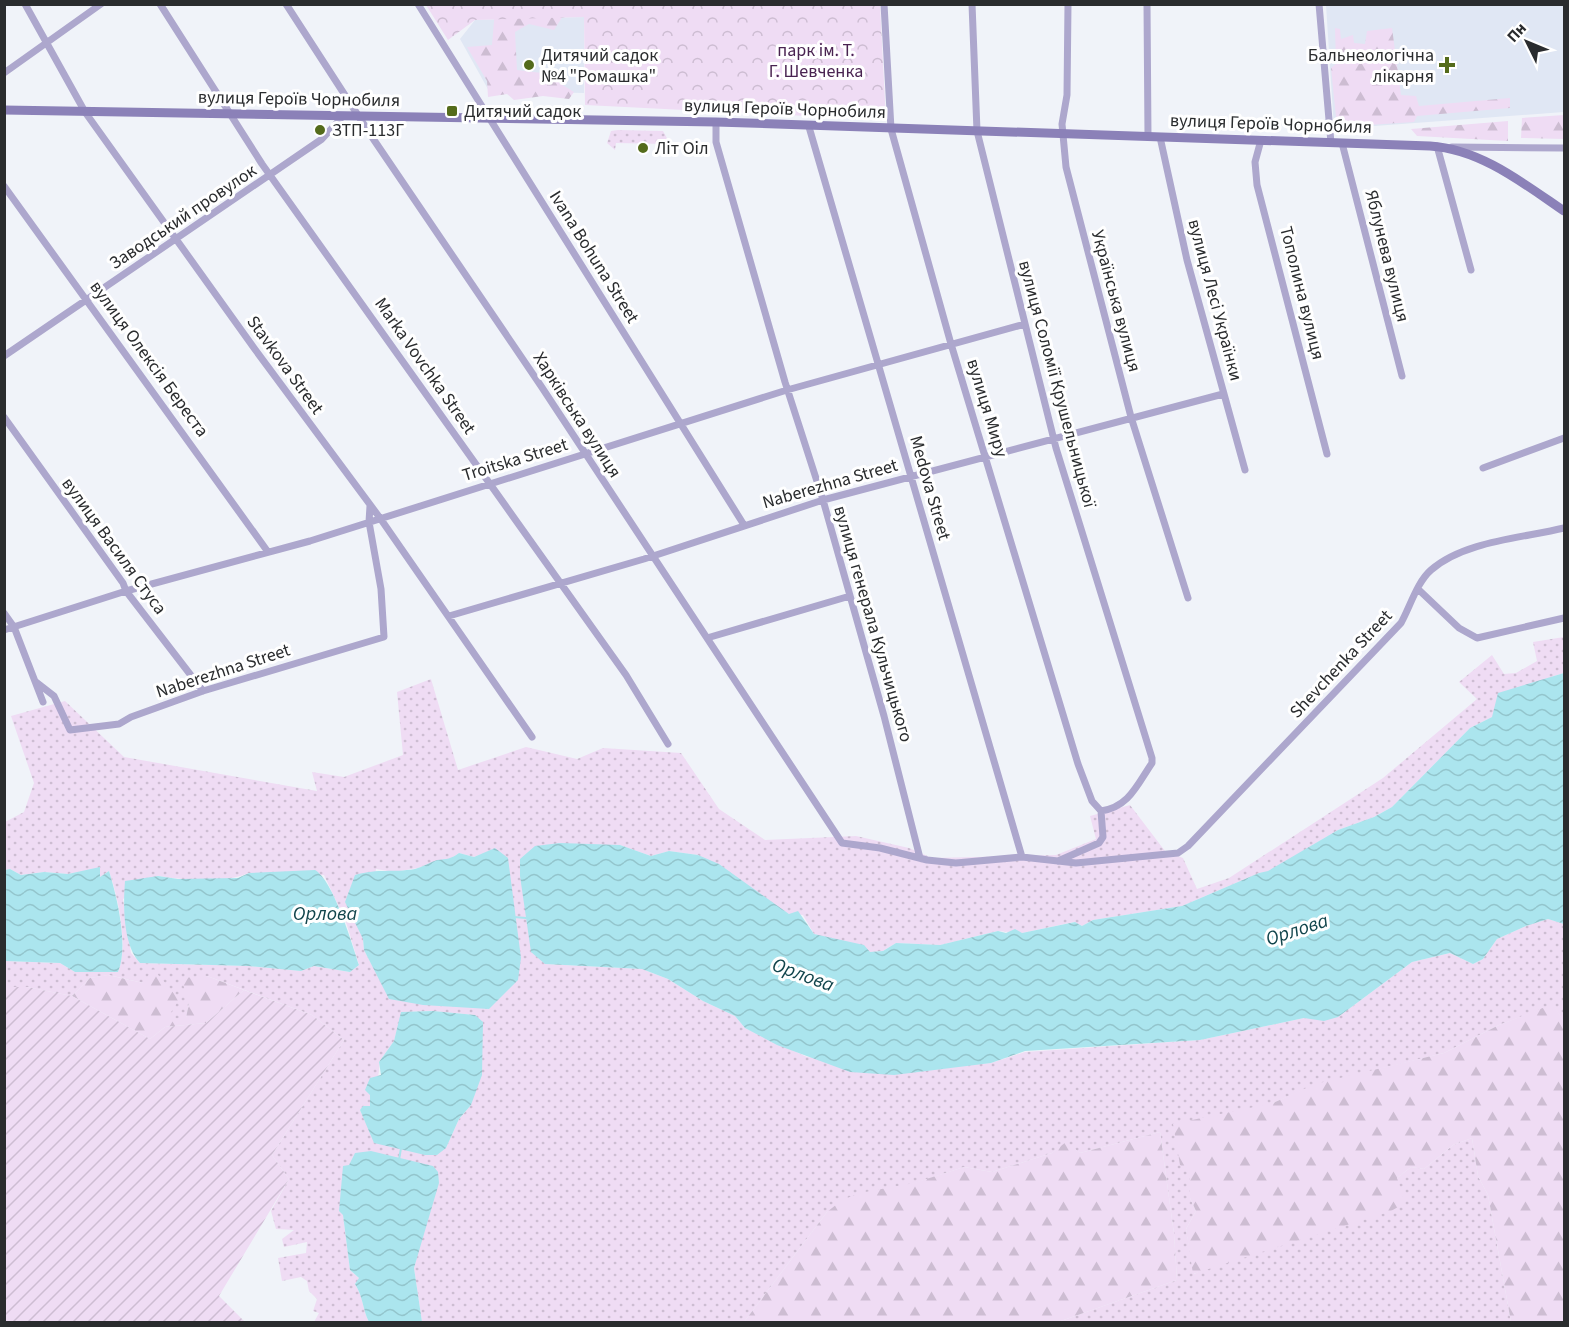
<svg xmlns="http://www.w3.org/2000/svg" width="1569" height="1327" font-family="'Source Sans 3',sans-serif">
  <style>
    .built { fill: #e0e7f4 }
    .grass { fill: url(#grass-dots); fill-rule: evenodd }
    .forest { fill: url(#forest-firs) }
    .park { fill: url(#park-crowns) }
    .garden { fill: url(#garden-furrows) }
    .water { fill: url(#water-waves) }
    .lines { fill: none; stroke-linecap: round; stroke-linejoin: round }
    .stream { stroke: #abe5ee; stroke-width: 2 }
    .street { stroke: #ada7cd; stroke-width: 7 }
    .secondary { stroke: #8b81b8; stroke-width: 9 }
    .poi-dot { fill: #546b1b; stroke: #fff; stroke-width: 2 }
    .labels { text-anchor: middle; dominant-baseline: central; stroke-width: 6; stroke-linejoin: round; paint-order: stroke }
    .park-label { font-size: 18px; fill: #492351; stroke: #fff }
    .poi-label { font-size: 18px; fill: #2a2c2e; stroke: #fff; text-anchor: start }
    .street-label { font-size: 18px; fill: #2a2c2e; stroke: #fff }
    .water-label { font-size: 20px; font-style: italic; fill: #11454c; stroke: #fff }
  </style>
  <defs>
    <pattern id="grass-dots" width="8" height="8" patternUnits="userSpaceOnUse" patternTransform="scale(1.5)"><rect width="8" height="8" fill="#efdcf4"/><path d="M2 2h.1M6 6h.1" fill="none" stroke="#cdbdd2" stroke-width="1.8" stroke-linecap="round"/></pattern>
    <pattern id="forest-firs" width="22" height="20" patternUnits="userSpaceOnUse" patternTransform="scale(1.5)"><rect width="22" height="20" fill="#efdcf4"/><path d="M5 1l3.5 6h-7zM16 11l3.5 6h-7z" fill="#cdbdd2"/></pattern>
    <pattern id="park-crowns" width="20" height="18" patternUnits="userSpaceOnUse" patternTransform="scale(1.5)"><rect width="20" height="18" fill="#efdcf4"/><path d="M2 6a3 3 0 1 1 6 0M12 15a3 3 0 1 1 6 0" fill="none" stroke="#cdbdd2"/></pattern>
    <pattern id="garden-furrows" width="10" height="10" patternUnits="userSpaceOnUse" patternTransform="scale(1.5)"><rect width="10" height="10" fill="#efdcf4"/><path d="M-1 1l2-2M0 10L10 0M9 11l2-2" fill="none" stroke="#cdbdd2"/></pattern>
    <pattern id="water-waves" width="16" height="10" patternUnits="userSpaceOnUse" patternTransform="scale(1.5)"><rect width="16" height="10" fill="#abe5ee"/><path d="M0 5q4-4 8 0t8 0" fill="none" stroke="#93c5cc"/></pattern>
  </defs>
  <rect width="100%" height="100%" fill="#f0f3f9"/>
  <!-- built -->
  <path class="built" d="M1326,5H1564V112L1334,129Z
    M584,17V93L489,91L460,39L475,20Z"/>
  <!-- grass -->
  <path class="grass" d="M618,130L663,131L668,140L666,144L616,143L615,150L607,143L611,131Z
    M1564,637V673L1554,676L1492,717L1470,728L1392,807L1374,817L1338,830L1268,872L1259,873L1182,906L1093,920L1082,926L1074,922L1022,933L998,931L940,945L896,943L883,951L870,952L859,946L814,934L803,915L789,914L698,855L669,851L651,856L620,845H596L545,964L642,969L668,979L703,1001L735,1016L745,1028L807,1057L953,1066L991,1063L1025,1052L1200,1040L1304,1018L1338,1017L1412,962L1450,953L1473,964L1483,959L1497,939L1526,926L1548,919L1564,924V1022L1553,1005L1499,1025L1444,1053L1315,1085L1273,1103L1190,1173V1198L1196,1211L1186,1229L1194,1274L1397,1178L1411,1167L1424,1169L1453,1145L1472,1138L1478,1176L1488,1195L1511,1322H1058L1177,1280L1174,1234L1160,1132L1080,1153L1066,1143L1052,1153L992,1172L964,1167L827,1212L744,1322H422L414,1268L418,1251L343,1215L350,1270L360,1279L355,1284C364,1299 362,1308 369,1322H314L319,1313L313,1311L317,1299L309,1291L307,1281L301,1277L282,1281L278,1258L306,1253L307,1242L284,1247L282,1239L294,1230L276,1229L271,1211L289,1179L272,1155L344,1040L312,1015L207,976L189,1003L186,1019H167L143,983L109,975L90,978L72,996L27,987H5V961L60,963L75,972H118C129,946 118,897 109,871L100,877V868L68,874L44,872L21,875L10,869L5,870V822L24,812L34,783L11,716L65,701L124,757L317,791L312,772L344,777L403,755L397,692L431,679L458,770L526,747L577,759L603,748L681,753L719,809L765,840L856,836L909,848L932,858L1056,855L1096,839L1090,816L1130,805L1165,851L1183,858L1197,889L1229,878L1383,778L1477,699L1459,682L1492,655L1504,674L1516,673L1537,661L1533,642ZM495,849L381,982L364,950L363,939L376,869L394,872L418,868L436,861L450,859L459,853L474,857ZM249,873L324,875L346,922L359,965L350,972L314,966L301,971L248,966L140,963L131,953L123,899L158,876C186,880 224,884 249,873ZM433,1011L475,1015L471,1105L459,1119L446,1148L365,1121L360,1110L370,1106C371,1090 381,1079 379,1062L394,1041L402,1012Z"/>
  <!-- forest -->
  <path class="forest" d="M495,9L563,16L554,30L529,24L515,32L517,70L559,75V83L574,92L569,99L543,96L514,100L507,94L488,97L487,81L467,47L492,45Z
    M1335,28L1340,29L1341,39L1353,35L1354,43L1365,44L1367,31L1392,28L1401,95L1416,96L1419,106L1510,98V108L1417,116L1414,122L1337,127L1331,68L1336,64Z
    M1564,115V139L1521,138L1522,118Z
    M1508,121V141L1417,136L1411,129Z
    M153,969L179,999L167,1019L186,1018L189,1003L181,978L207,976L244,990L206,1023L165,1027L150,1039L72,996L90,978L108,975L143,983Z
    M1553,1004L1564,1022V1322H1511L1488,1195L1478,1176L1472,1138L1453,1145L1424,1169L1411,1167L1397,1178L1405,1203L1391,1211L1193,1274L1186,1229L1196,1211L1190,1198V1173L1180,1165L1173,1124L1273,1103L1315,1084L1444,1053L1499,1025Z
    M1160,1132L1174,1234L1177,1280L1058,1322H744L827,1212L842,1200L860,1193L914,1183L964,1167L992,1172L1052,1153L1066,1142L1080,1153Z"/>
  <!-- park -->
  <path class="park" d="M426,5H880L886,120L585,105L584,17L475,20L448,40Z"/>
  <!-- garden -->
  <path class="garden" d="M5,987H27L72,996L150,1039L165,1027L206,1023L244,990L312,1015L344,1040L272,1155L289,1179L219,1296L245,1322H5Z"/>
  <!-- water -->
  <path class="water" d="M1564,673V924L1548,919L1526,926L1497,939L1483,959L1473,964L1450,953L1412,962L1338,1017L1324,1021L1304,1018L1200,1040L1025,1051L991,1063L894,1075L850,1072L777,1045L745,1028L735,1016L703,1001L668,979L642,969L545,964L531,952L520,876V859L535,846L560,843L620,845L651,856L669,851L698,855L719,864L789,914L798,911L814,934L864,945L870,952L883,951L896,943L940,945L998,931L1006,933L1015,929L1022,933L1075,922L1082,926L1093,920L1182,906L1259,873L1268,871L1338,830L1374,817L1392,807L1470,728L1492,717L1498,693Z
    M495,848L508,858L521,958L518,980L489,1009L423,1005L389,999L364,950L363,939L345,902L355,875C379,868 392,873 415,869C423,867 430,862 437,860C447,859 451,859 459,853L474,857Z
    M100,867V877L109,871C117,897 129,946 118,972H75L60,963L5,961V870L10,869L21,875L44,872L68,874Z
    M315,870C333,880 352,943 359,965L350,972L314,966L301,971L248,966L140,963C123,945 123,906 125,881L158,876L178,879L238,878L249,873Z
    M433,1011L475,1015L483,1022L482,1075L471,1105L459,1119L446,1148L437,1155H425L374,1143L360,1110L363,1106H370V1095L365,1090L370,1078L381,1075L379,1062L394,1041L401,1012Z
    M371,1151L433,1166L438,1172L439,1183L414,1268L422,1322H369C362,1308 364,1299 355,1284L359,1278L350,1270L343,1215L339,1211L343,1166L349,1165L355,1153Z"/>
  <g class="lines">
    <!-- stream -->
    <path class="stream" d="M340,914H353
      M514,917L526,918
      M399,1160L401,1148"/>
    <!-- street -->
    <path class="street" d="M25,4L85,112L254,348L380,518L532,737
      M160,4L262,164L626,675L668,744
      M286,4L374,140L541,386L842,843L880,848L927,860L956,863L1022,857L1076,863L1178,853L1188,846L1401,623C1410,607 1417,582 1431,570C1464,541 1523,538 1564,528
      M418,4L744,525
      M884,4L891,129L951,344L1078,764L1092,801L1101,811
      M972,4L977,131L1056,448L1152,758V763C1137,785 1129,807 1101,811
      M1068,4L1067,95L1062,124L1066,167L1131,417L1188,598
      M1147,4L1148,137
      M1319,4L1331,143
      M4,73L101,4
      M716,122V142L785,382L823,500L884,716L920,858
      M809,127L1022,857
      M1160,137L1187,260L1245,470
      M1261,140L1255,162L1257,185L1327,454
      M1342,143L1402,376
      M1437,146L1471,270
      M1452,147L1564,148
      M4,186L268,552
      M4,356L322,139L343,116
      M4,417L123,583L126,591L203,691
      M1483,468L1564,438
      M1419,590L1459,628L1477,638L1564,618
      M4,613L14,627L43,702
      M449,616L644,559L823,500L1223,394
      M4,630L126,591L310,541L787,390L1025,324
      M707,638L850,596
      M36,682L54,696L70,730L119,724L131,717L203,691L384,637L381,589L369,522L370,506
      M1058,861L1099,843L1103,837L1101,811"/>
    <!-- secondary -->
    <path class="secondary" d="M4,110L716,122L1430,146C1480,149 1523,183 1564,211"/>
  </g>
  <!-- markers -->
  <g class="poi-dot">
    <circle cx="529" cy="65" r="6"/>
    <path d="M1444 56h6v6h6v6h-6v6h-6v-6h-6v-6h6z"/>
    <rect x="446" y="105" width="12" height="12" rx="3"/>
    <circle cx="320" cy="130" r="6"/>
    <circle cx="643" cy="148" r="6"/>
  </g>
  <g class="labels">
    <!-- park labels -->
    <g class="park-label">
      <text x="816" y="50">парк ім. Т.<tspan x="816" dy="21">Г. Шевченка</tspan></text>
    </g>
    <!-- poi labels -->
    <g class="poi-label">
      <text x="541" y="55">Дитячий садок<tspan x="541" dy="21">№4 "Ромашка"</tspan></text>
      <text x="1434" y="55" text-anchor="end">Бальнеологічна<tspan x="1434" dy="21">лікарня</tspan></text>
      <text x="464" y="111">Дитячий садок</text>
      <text x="332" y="130">ЗТП-113Г</text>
      <text x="655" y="148">Літ Оіл</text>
    </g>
    <!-- street labels -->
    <g class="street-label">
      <text transform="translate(299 99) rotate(1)">вулиця Героїв Чорнобиля</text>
      <text transform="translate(785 109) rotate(2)">вулиця Героїв Чорнобиля</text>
      <text transform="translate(1271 124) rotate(2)">вулиця Героїв Чорнобиля</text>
      <text transform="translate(183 217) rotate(-34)">Заводський провулок</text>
      <text transform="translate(1387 256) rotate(76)">Яблунева вулиця</text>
      <text transform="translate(594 257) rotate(58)">Ivana Bohuna Street</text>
      <text transform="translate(1302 293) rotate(76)">Тополина вулиця</text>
      <text transform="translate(1215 300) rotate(75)">вулиця Лесі Українки</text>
      <text transform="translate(1116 301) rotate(75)">Українська вулиця</text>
      <text transform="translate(149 359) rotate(54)">вулиця Олексія Береста</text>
      <text transform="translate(285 365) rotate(54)">Stavkova Street</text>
      <text transform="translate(425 366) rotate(55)">Marka Vovchka Street</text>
      <text transform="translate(1057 384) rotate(75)">вулиця Соломії Крушельницької</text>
      <text transform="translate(987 408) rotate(73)">вулиця Миру</text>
      <text transform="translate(577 415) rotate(57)">Харківська вулиця</text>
      <text transform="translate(515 460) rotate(-17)">Troitska Street</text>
      <text transform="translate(830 484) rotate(-16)">Naberezhna Street</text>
      <text transform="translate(930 488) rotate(74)">Medova Street</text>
      <text transform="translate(114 546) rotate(54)">вулиця Василя Стуса</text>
      <text transform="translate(873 624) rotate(74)">вулиця генерала Кульчицького</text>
      <text transform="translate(1341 664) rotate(-47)">Shevchenka Street</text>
      <text transform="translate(223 671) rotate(-18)">Naberezhna Street</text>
    </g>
    <!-- water labels -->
    <g class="water-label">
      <text x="325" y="914">Орлова</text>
      <text transform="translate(1297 930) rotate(-18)">Орлова</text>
      <text transform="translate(803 975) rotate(20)">Орлова</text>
    </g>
  </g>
  <!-- border -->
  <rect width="1569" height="1327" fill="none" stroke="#2a2c2e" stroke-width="12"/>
  <!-- north arrow -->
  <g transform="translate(1527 42) rotate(313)" stroke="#ffffff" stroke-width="4.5" paint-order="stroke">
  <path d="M0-4.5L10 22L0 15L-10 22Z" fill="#2a2c2e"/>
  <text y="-9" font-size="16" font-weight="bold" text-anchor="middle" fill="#2a2c2e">Пн</text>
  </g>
</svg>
